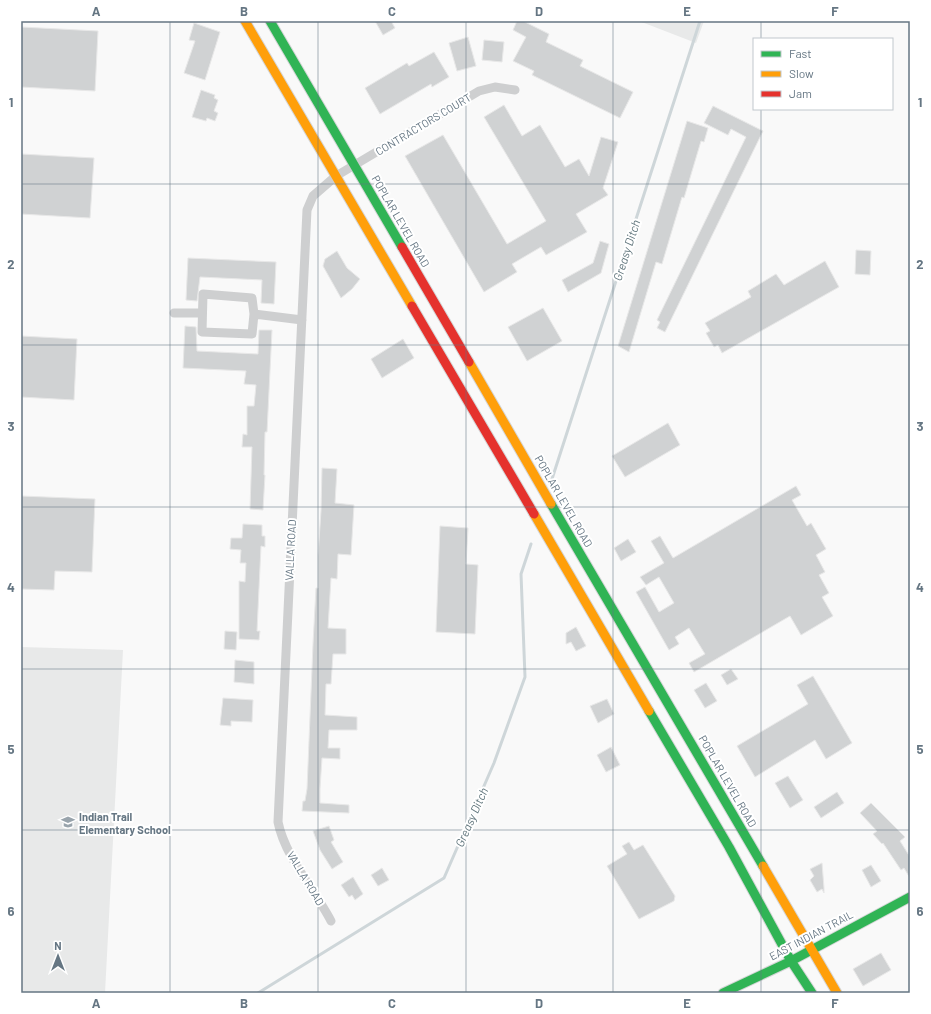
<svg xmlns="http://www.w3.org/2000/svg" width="931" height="1014" font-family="Barlow,sans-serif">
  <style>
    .built { fill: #e8e9e9 }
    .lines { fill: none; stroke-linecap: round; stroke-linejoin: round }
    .stream { stroke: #ced6d9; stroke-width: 3 }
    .building { fill: #d0d2d3; stroke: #e8e8e8 }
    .fast-casing { stroke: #d5d6d7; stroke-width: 11 }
    .slow-casing { stroke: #d5d6d7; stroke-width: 11 }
    .jam-casing { stroke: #d5d6d7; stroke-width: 11 }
    .street { stroke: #cecfd0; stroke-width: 9 }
    .fast { stroke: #30b455; stroke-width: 9 }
    .slow { stroke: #ff9f0a; stroke-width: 9 }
    .jam { stroke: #e5322d; stroke-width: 9 }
    .grid { fill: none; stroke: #657683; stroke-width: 1; stroke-opacity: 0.55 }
    .labels { text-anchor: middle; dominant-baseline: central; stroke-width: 4; stroke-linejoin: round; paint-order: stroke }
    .street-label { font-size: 11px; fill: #657683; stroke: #fff }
    .poi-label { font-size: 11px; font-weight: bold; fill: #657683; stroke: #fff; text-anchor: start }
    .water-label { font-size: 12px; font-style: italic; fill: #60757c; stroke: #fff }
    .neatline { fill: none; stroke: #657683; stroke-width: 1.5 }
    .grid-label { font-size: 13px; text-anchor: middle; font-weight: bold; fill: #657683 }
  </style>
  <rect width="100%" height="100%" fill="#f9f9f9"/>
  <!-- built -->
  <path class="built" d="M639,21H704L696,43Z
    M21,647L123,650L105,993H21Z"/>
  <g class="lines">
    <!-- stream -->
    <path class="stream" d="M552,479L700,21
      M258,993L444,878L494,763L525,677L521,574L531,544"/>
  </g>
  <!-- building -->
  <path class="building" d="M375,21H391L395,28L383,35Z
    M517,21H523L549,34L546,42L583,60L580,66L633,92L620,118L532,75L534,71L513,61L526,37L513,30Z
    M194,23L220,32L205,80L184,73L195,41L189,40Z
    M21,27L98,31L95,91L21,87Z
    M468,37L476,66L457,71L449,43Z
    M484,40L504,42L502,62L482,60Z
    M434,52L449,77L432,87L431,84L380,114L365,88L407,63L409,66Z
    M201,90L215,95L214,98L218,100L214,111L218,113L215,121L207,118L206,121L192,117Z
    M504,105L522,136L540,125L565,167L579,159L589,176L601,137L618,142L603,188L608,195L576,214L587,232L546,255L541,247L512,264L517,272L484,292L405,156L443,135L507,244L546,221L484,117Z
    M713,106L763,131L665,332L657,328L660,322L657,320L746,137L731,129L728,135L704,123Z
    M687,121L708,128L704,142L701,141L684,198L682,197L662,264L656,262L629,352L618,346Z
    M21,154L94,158L90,218L21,214Z
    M600,241L609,244L601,273L568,292L562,280L593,263Z
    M856,250L871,251L870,275L855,274Z
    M337,251L347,268L360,279L352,289L341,298L323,266L325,259Z
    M188,258L276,262L274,304L261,303L262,280L200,277L197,301L186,300Z
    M825,261L839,287L722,353L718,345L714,347L706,333L710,331L705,323L751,297L748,291L776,274L784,285Z
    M543,308L562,341L527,361L508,327Z
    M185,326L196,327L197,351L258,354L259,330H272L267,432H265L264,475H265L263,510L250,509L252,447H242L243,434L247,435V406H254L256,385L244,384L246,371L183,368Z
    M21,336L77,339L74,400L21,397Z
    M403,339L414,358L382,378L371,359Z
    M668,423L680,445L625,477L612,456Z
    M322,468L337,469L335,503L354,505L351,555L338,554L337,579L331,578L328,628L346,629V654H333L331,684H326L325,715L357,717V730H329L328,748H340V759L322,758L320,789V803L349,805V813L302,811L303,801H305L307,789L313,644L316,588H318V556L321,511Z
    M796,486L801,495L792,500L807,526L811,523L826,549L816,555L825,572L819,575L829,593L822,597L833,616L801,635L790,616L694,672L689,663L705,654L689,628L675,637L679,644L669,650L636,592L645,587L659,612L674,603L659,577L646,585L640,577L664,563L651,541L660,536L673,558Z
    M21,496L95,499L92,572L55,571L54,590L21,589Z
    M243,524L262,525V536H265V547L261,546L257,631H260L259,640L239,639V581L245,582L246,563H240L241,550L230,549L231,538H242Z
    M440,526L468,528L466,564L478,565L475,634L436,632Z
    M628,539L636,552L621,561L614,548Z
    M576,627L586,646L576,651L571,642L566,644V633Z
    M225,631L237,632L236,650L224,649Z
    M235,660L254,662V684L234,682Z
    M731,669L738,679L727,685L721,675Z
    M813,676L852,743L826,759L815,740L755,777L737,746L808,704L797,685Z
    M706,683L717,701L705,708L694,690Z
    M223,698L253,700L252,722L231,721V726L220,725Z
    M607,699L614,714L598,723L590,706Z
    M611,747L620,765L606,772L597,755Z
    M788,776L803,800L790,808L775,783Z
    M837,792L844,803L821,818L814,807Z
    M871,803L905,837L900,841L910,857V878L904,868L901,870L883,843L882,844L873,834L877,831L860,813Z
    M329,826L334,840L331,842L343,862L332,869L320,850L313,831Z
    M629,842L634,850L643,845L675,896L674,901L639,919L607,866L627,854L622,846Z
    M822,863L824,888V893L822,889L817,892L810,880L814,876L810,869Z
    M871,865L881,881L871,887L862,870Z
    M382,868L389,880L378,886L371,875Z
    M353,877L363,894L355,900L352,895L349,897L341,885Z
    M881,953L891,970L863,986L853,969Z"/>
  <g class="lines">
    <!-- fast casing -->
    <g class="fast-casing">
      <path id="fast" d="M270,21L402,247
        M551,504L763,866
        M649,711L729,847L791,961L812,993
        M723,993L791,961L910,897"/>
    </g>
    <!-- slow casing -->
    <g class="slow-casing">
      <path id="slow" d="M245,21L412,306
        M469,362L551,504
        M534,514L649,711
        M763,866L837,993"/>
    </g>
    <!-- jam casing -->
    <g class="jam-casing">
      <path id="jam" d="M402,247L469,362
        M412,306L534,514"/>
    </g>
    <!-- street -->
    <path class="street" d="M174,313H202
      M254,314L252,298L203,294L202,332L252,334L254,314L302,320
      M331,921C315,890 285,857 278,822L307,210L313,196L336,176L479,91L495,87L515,90"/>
    <!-- fast -->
    <use href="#fast" class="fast"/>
    <!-- slow -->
    <use href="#slow" class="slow"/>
    <!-- jam -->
    <use href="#jam" class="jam"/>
  </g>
  <!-- grid -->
  <path class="grid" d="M170,21V993M318,21V993M466,21V993M613,21V993M761,21V39M761,109V993M21,184H910M21,345H910M21,507H910M21,669H910M21,830H910"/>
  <!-- icons -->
  <defs>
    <g id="school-bare" transform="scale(1.08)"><path d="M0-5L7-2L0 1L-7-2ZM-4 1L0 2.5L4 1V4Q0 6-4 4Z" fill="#99a4ac" stroke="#fff" stroke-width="2.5" paint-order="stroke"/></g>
  </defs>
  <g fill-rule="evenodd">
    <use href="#school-bare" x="68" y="822"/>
  </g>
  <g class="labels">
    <!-- street labels -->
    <g class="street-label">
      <text transform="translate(423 124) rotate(-31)">CONTRACTORS COURT</text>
      <text transform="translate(401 221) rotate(60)">POPLAR LEVEL ROAD</text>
      <text transform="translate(564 501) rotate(60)">POPLAR LEVEL ROAD</text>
      <text transform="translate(290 550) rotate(-87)">VALLA ROAD</text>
      <text transform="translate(728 781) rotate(60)">POPLAR LEVEL ROAD</text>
      <text transform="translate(306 878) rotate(59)">VALLA ROAD</text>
      <text transform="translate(811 935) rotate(-28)">EAST INDIAN TRAIL</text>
    </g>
    <!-- poi labels -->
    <g class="poi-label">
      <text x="79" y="816">Indian Trail<tspan x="79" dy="13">Elementary School</tspan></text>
    </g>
    <!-- water labels -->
    <g class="water-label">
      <text transform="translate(626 250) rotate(-72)">Greasy Ditch</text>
      <text transform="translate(471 817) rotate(-66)">Greasy Ditch</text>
    </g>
  </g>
  <!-- border -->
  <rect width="931" height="1014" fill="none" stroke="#ffffff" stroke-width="44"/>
  <!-- legend -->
  <rect x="753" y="38" width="140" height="72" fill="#ffffff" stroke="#c1c8cd"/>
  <rect x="761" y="51" width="20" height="6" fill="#30b455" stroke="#c1c8cd"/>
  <text x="789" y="58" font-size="12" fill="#657683">Fast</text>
  <rect x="761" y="71" width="20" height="6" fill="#ff9f0a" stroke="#c1c8cd"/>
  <text x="789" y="78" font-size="12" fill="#657683">Slow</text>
  <rect x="761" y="91" width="20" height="6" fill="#e5322d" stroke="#c1c8cd"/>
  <text x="789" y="98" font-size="12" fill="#657683">Jam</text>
  <!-- north arrow -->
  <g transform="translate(58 956)" stroke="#ffffff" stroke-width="3" paint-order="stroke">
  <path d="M0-3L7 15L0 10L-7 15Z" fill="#657683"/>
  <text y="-6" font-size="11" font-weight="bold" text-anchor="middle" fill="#657683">N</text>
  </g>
  <rect x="22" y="22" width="887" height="970" class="neatline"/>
  <g class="grid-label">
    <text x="96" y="16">A</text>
    <text x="244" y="16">B</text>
    <text x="392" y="16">C</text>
    <text x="539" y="16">D</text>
    <text x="687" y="16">E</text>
    <text x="835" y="16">F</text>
    <text x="11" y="107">1</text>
    <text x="920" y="107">1</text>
    <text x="11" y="269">2</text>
    <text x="920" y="269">2</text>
    <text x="11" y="431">3</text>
    <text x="920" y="431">3</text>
    <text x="11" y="592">4</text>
    <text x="920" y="592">4</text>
    <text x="11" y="754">5</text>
    <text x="920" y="754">5</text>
    <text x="11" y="916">6</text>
    <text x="920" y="916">6</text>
    <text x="96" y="1008">A</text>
    <text x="244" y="1008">B</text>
    <text x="392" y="1008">C</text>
    <text x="539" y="1008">D</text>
    <text x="687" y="1008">E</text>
    <text x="835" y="1008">F</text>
  </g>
</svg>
